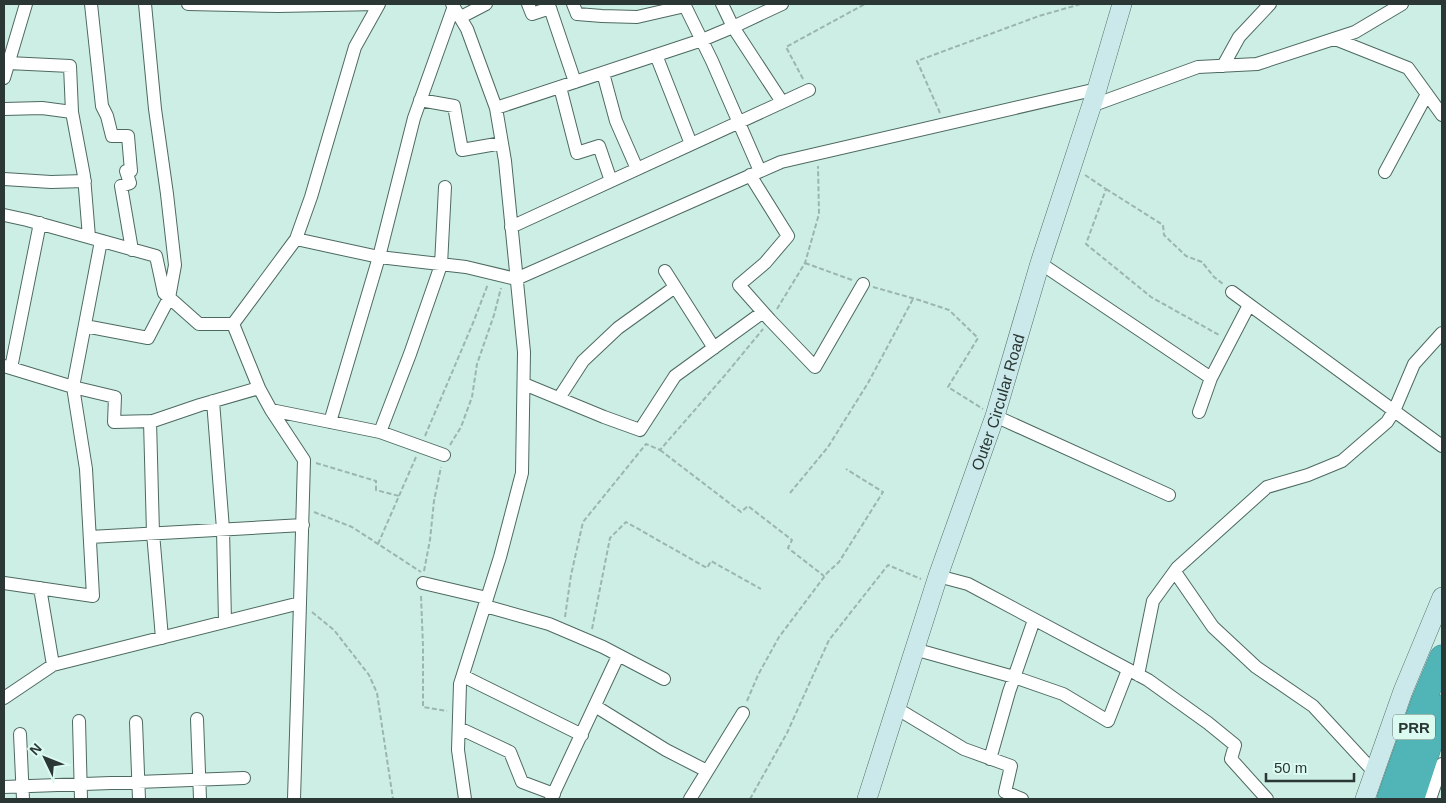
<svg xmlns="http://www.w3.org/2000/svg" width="1446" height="803" font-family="Helvetica,sans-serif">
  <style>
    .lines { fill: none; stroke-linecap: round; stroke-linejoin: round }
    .street-casing { stroke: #4d6a61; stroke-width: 14 }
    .secondary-casing { stroke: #4d6a61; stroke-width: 20 }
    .highway-casing { stroke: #44898a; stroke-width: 25 }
    .path { stroke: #9bb6ae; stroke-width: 2; stroke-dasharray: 5 2.5; stroke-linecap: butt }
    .street { stroke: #fff; stroke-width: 12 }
    .secondary { stroke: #cbe9ea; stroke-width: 19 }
    .highway { stroke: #51b5b8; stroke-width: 24 }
    .labels { text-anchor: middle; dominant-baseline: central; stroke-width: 5; stroke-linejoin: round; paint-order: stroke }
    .shield { fill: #dbfbf1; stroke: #60726d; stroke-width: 1 }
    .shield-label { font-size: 15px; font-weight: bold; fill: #2b3734 }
    .street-label { font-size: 16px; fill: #2b3734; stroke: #dbfbf1 }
  </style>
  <rect width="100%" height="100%" fill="#cdeee4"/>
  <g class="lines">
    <!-- street casing -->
    <g class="street-casing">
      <path id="street" d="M91,4L102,106L107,116L112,136H128L131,171H126L130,183L121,186L132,250
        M188,4L278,6L379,4
        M452,4L467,29L496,108L505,161L524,352L522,473L500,557L460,684L458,750L465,799
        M528,4L532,14L550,8L575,82
        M573,4L577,14L602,16L637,17L685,6L712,61L760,171
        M722,4L733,27L782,102
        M461,17L486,4
        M1335,39L1408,68L1442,115
        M656,55L691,144
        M8,63L70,66L72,112L84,176L89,237
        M1223,66L1239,37L1270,4
        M603,73L616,121L637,169
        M4,78L26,4
        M560,87L577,153L599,146L611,181
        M420,100L454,106L462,150L502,143
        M1091,106L1198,67L1257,64L1355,32L1402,4
        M496,108L702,40L733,27L782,4
        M4,109L42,108L72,112
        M1385,172L1427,94
        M750,175L788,236L765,263L739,285L770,320L815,367L863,284
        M4,179L51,182L85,181
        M4,215L27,220L156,256L164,293L199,324H233
        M511,227L809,90
        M296,239L379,257L466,267L516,279L781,162L1097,89
        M1040,263L1211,378
        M665,271L714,348
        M1232,292L1442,446
        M85,326L148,338L169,298L175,265L167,194L155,109L145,4
        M4,366L73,387L115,397L114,422L153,421L200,405L259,388L233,324L296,239L311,197L355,47L379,4
        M11,368L40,223
        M524,384L604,417L640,430L675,376L763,312
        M259,388L271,410L380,432L444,455
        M559,398L583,361L618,328L675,287
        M213,401L223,529L225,622
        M271,410L304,460L300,603
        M1199,412L1211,378L1249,305
        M995,416L1169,495
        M150,421L153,533L162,638
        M330,422L379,257L414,118L454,6
        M380,432L410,354L441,265L445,187
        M90,537L303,525
        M1175,572L1213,627L1256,667L1313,706L1374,772
        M938,576L968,584L1148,680L1208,723L1235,745L1231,759L1267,799
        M4,583L93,596L86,469L73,387L101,241
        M423,583L487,598
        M40,588L53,665
        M485,606L549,624L603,647L664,679
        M914,649L1014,677L1063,694L1108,721L1128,670
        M1138,675L1153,601L1177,568L1267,487L1308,475L1342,461L1387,422L1394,411L1414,364L1442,333
        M463,676L582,735
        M4,698L53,665L300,603L294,799
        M595,706L666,750L707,771
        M896,708L964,749L1011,766L1005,792L1022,799
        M197,719L200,799
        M79,721L81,799
        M136,722L139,799
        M459,728L510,752L522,782L554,794
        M20,734L23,799
        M990,759L1009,692L1034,620
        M4,787L244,778
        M551,799L618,656
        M690,799L743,713
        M1430,799L1442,764"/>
    </g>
    <!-- secondary casing -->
    <g class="secondary-casing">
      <g id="secondary">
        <path id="s1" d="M867,799L938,576L995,416L1040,263L1097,89L1122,4"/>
        <path d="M1365,799L1403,691L1442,597"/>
      </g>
    </g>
    <!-- highway casing -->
    <g class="highway-casing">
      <path id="highway" d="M1389,799L1424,700L1442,657
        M1412,799L1442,707"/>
    </g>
    <!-- path -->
    <path class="path" d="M803,79L786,47L865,4
      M940,113L917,61L1039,16L1081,4
      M1085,175L1106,189L1086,244L1151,297L1219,335
      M1106,189L1163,225L1164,235L1186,256L1202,262L1214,277L1223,284
      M805,263L852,280
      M873,287L919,300L949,310L978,338L948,387L983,409
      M777,309L805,263L819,214L818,166
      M425,436L473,323L488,284
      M450,445L461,427L472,397L477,364L494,315L501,288
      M660,450L741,512L748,506L792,540L788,548L824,576
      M316,463L376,481V490L399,496
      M790,493L828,447L868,383L913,299
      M314,512L352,527L421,572
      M378,544L416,457
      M424,571L430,540L434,501L441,467
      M421,596L423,646V707L447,711
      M312,612L334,630L369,675L377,693L393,799
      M565,617L571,575L583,522L646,444L660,450L726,374L763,329
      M592,629L610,538L626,522L707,568L711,561L761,589
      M747,701L758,675L779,637L827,573L839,562L883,492L846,469
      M750,799L787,733L829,640L888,565L921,579"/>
    <!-- street -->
    <use href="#street" class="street"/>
    <!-- secondary -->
    <use href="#secondary" class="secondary"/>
    <!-- highway -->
    <use href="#highway" class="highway"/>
  </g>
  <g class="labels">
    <!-- shield labels -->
    <rect class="shield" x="1393" y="714.5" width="42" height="25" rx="4"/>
    <g class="shield-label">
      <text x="1414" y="727">PRR</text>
    </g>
    <!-- street labels -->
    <g class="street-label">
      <text stroke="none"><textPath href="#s1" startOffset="418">Outer Circular Road</textPath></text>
    </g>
  </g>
  <!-- border -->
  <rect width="1446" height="803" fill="none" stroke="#2b3734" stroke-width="10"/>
  <!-- north arrow -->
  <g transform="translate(45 758) rotate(313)" stroke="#dbfbf1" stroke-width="4" paint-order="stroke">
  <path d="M0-4L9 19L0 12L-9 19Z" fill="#2b3734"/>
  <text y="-8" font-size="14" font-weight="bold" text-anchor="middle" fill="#2b3734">N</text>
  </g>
  <!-- scale -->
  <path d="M1266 773v8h88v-8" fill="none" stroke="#2b3734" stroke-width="2.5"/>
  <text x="1274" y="773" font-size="15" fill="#2b3734" stroke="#dbfbf1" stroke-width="4" paint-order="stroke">50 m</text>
</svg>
